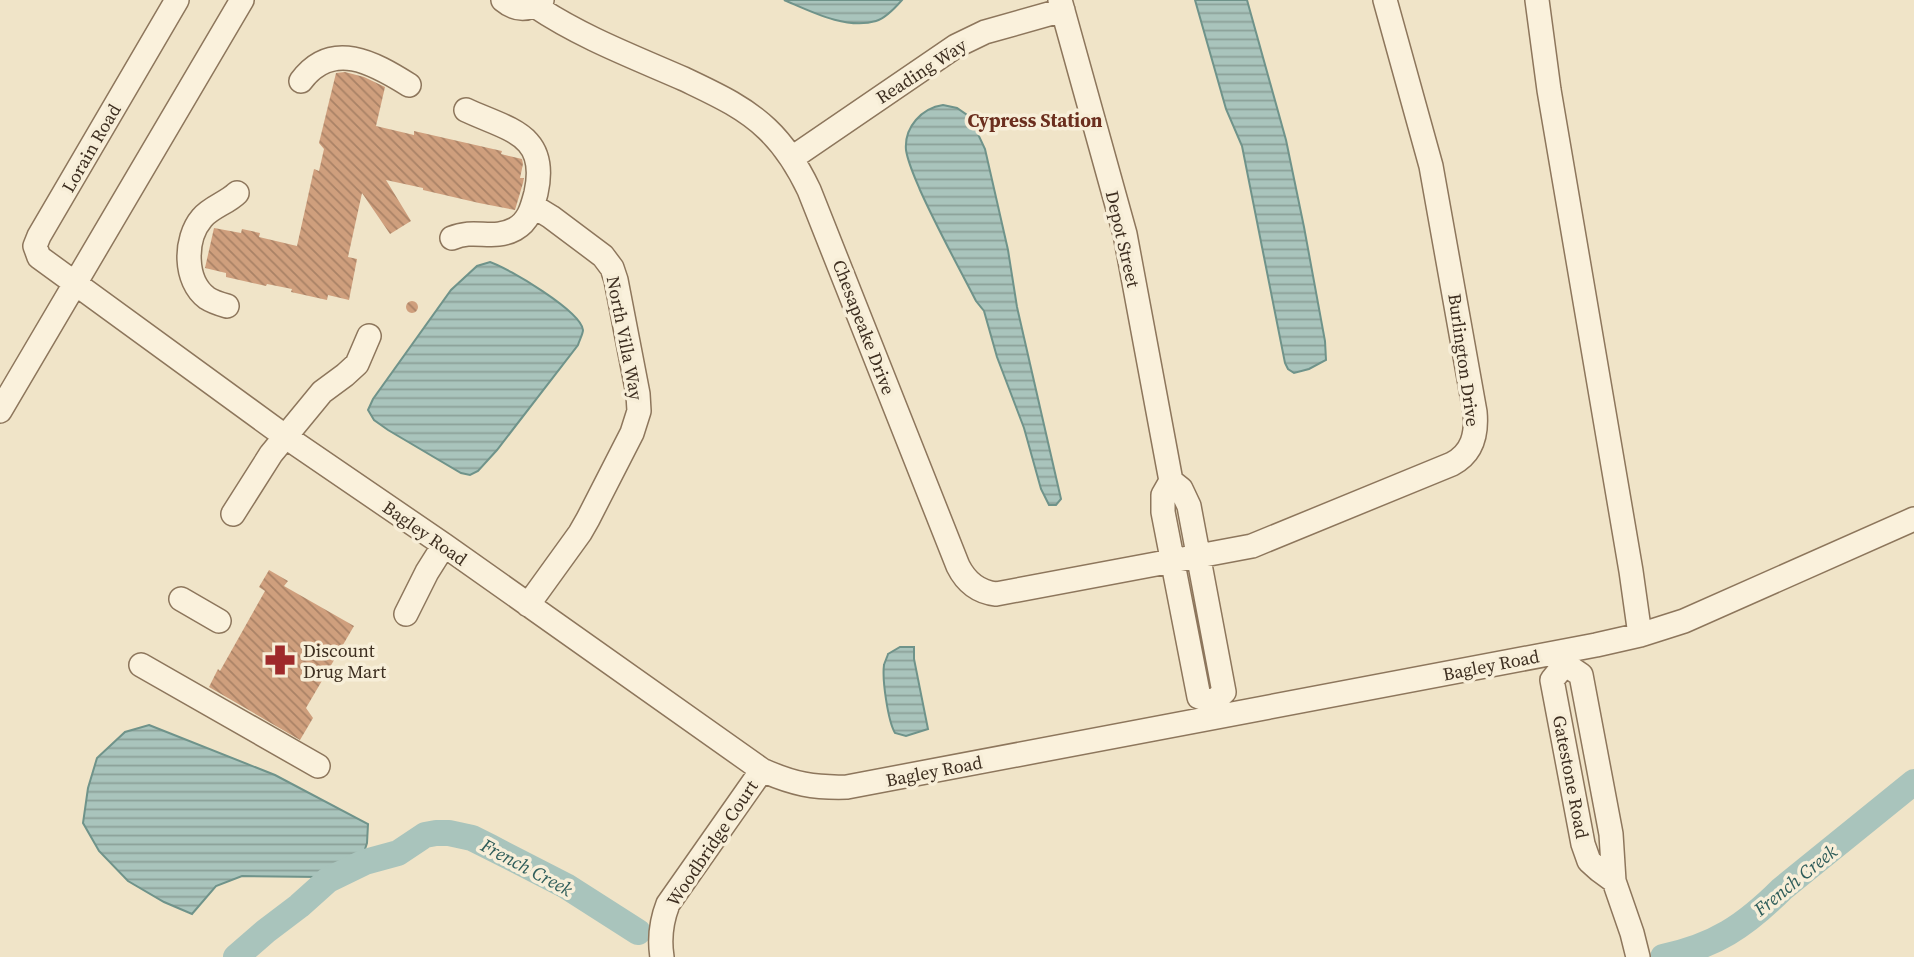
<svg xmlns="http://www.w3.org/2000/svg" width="1914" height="957" font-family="'Source Serif 4',serif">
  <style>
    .water { fill: url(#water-rules); stroke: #6f938a; stroke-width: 2 }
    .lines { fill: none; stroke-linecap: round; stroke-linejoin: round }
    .river { stroke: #a9c4bc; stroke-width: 26 }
    .building { fill: url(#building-back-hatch) }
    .minor-casing { stroke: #8d765c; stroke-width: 26 }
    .minor { stroke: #faf1dc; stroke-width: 23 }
    .labels { text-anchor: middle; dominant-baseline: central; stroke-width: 7; stroke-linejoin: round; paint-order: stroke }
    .street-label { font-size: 18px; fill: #3d2e20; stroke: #f7eed8 }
    .poi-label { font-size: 18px; fill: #3d2e20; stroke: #f7eed8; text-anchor: start }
    .neighbourhood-label { font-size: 19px; font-weight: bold; fill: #6b2e1e; stroke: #f7eed8 }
    .water-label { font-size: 19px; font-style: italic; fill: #2f5d5a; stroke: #f7eed8 }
  </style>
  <defs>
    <pattern id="water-rules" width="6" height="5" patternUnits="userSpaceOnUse" patternTransform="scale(1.75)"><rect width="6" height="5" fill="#a9c4bc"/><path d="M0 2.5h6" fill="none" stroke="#8ba098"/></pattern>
    <pattern id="building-back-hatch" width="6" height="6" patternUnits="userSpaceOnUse" patternTransform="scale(1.75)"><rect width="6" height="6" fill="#cf9f7d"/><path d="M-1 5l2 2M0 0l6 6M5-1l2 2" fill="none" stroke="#a98266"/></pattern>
  </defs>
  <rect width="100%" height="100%" fill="#f0e4c8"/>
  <!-- water -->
  <path class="water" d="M784,0H902C895,8 886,18 876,21C846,30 810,11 784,0Z
    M1195,0H1247L1286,140L1304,227L1325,341L1326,360L1309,369L1294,373L1288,369L1285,363L1242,146L1226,109Z
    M943,105L957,108L970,117L985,149L1008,250L1017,307L1061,499L1056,505H1049L1041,489L1024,428L997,357L984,311L976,301C957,264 937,228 920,190C915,178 908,163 906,150C904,127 922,108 943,105Z
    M490,262C508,268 581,311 583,330C583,334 579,341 578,345L497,450L478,471L470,475L461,473L388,430L374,420L368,410L373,399L451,290L477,266Z
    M900,647H914V659L928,729L906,736L895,733C888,721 882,680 884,665C884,664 888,655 888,654Z
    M149,725L275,775L368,824L367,843L362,858L319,877L242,876L216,886L192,914L164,902L128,881L99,851L83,823L88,788L97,758L125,732Z"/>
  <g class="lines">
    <!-- river -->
    <path class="river" d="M236,957L266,931L299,906L328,880L365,862L398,853L425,835L436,833H449L472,838L490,847L566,886L638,932
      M1663,957C1715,946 1745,926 1782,889L1914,782"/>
  </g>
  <!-- building -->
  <path class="building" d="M345,72L364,77L385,87L376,126L414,135V131L493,149L502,151L501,154L522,159L523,164L520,178H524L523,183L515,210L479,203L423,190V188L386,180L411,221L390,234L362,193L348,257L357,259L349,300L328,295L327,300L291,292L292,289L267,284L266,286L226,277V273L205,268L214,228L241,233L242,229L260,233L259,237L297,246L314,169L319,171L324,149L319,143L336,73Z
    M406 307a6 6 0 1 1 12 0a6 6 0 1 1-12 0Z
    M269,570L288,581L284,586L354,626L306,708L313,718L300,740L209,687L218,669L220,671L265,591L259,587Z"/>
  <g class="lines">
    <!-- minor casing -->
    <g class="minor-casing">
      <path id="minor" d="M177,0L39,236L35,246L39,257L286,437L444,545L762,770C793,784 814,788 847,787L1596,645L1640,635L1684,621L1914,519
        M503,0C516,11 529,11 542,0
        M1060,0L1125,234L1171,481
        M1537,0L1549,90L1631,571L1640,635
        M535,6C581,37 634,57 684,79C713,93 743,106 767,129C785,146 798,167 809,190L958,566C966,582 978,592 996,594L1252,546L1452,464C1473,453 1477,434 1475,412L1431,166L1385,0
        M301,81C332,39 374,63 409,85
        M792,158L956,46L985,32L1063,10
        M452,238C475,228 493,241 515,229C529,221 532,208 536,193C549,134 509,130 466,110
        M227,306C220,304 213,302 207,298C184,281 184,239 202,218C211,207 227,203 237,193
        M0,411L242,0
        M1171,481L1181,489L1189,506L1224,692L1213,702L1199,697L1163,512V495Z
        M233,514L271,454L322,392L345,375L357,364L369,336
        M181,599L219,621
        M528,605L580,533L588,519L632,433L639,411L638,394L616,280L612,268L603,256L551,217L533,206
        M406,614L427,572L444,545
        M1563,652L1565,664L1581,675L1611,834L1614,881L1632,933L1638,957
        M1565,664L1552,680L1583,844L1589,861L1599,870L1614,881
        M141,665L318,766
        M662,957C659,938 661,922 668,904L762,770"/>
    </g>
    <!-- minor -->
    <use href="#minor" class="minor"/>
  </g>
  <!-- icons -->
  <defs>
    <g id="pharmacy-bare" transform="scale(2.415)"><path d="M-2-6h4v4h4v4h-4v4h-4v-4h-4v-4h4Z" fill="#9e2a2b" stroke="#f7eed8" stroke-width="2.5" paint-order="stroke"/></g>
  </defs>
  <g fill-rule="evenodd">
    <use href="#pharmacy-bare" x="280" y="660"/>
  </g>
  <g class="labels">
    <!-- street labels -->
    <g class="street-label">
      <text transform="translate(921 71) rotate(-33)">Reading Way</text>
      <text transform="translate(91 148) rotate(-60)">Lorain Road</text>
      <text transform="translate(1123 239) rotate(77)">Depot Street</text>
      <text transform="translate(864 327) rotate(69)">Chesapeake Drive</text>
      <text transform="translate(625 338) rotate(79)">North Villa Way</text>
      <text transform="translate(1464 360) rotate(82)">Burlington Drive</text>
      <text transform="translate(425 533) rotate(35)">Bagley Road</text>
      <text transform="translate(1491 665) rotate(-11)">Bagley Road</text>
      <text transform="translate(934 771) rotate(-11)">Bagley Road</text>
      <text transform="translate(1571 777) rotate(79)">Gatestone Road</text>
      <text transform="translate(712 843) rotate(-56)">Woodbridge Court</text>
    </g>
    <!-- poi labels -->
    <g class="poi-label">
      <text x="303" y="650">Discount<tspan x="303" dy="21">Drug Mart</tspan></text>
    </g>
    <!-- neighbourhood labels -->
    <g class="neighbourhood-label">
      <text x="1035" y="120">Cypress Station</text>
    </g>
    <!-- water labels -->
    <g class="water-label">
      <text transform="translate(527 867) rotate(28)">French Creek</text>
      <text transform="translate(1795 880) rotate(-39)">French Creek</text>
    </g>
  </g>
</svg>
